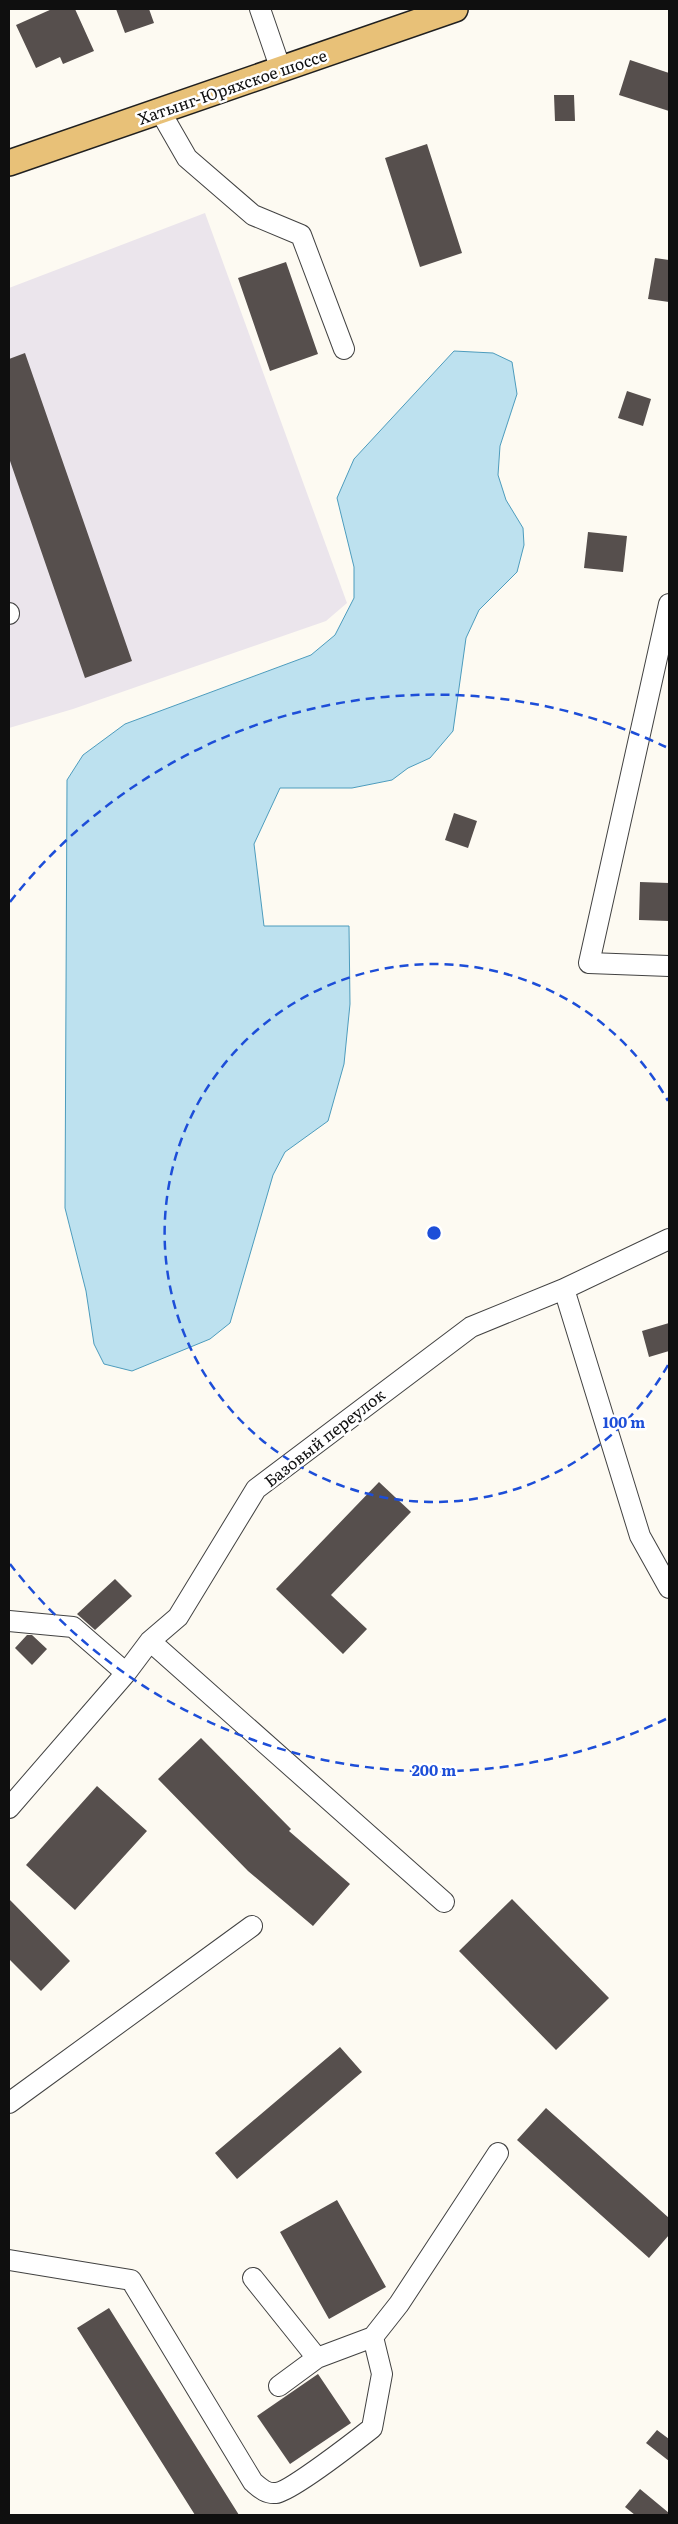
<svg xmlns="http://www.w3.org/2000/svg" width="678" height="2524" font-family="Literata,serif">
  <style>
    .industrial { fill: #ebe5ec }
    .water { fill: #bde1ef; stroke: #4d9cbd }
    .building { fill: #564f4d }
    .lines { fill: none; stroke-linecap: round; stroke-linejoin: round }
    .minor-casing { stroke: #424242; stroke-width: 22 }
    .major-casing { stroke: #202020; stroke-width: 28 }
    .minor { stroke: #fff; stroke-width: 20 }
    .major { stroke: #e8c178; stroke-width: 25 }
    .ring { fill: none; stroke: #1d4ed8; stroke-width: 2.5; stroke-dasharray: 9 6 }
    .labels { text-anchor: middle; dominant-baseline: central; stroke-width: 5; stroke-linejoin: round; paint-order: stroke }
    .street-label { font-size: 16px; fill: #0f0f0f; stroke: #fff }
    .centre { fill: #1d4ed8; stroke: #fff; stroke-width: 2.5 }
    .ring-label { font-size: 15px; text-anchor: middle; font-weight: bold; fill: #1d4ed8; stroke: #fff; stroke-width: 5; stroke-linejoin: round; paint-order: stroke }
  </style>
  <rect width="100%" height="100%" fill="#fdfaf2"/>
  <!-- industrial -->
  <path class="industrial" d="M205,213L347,603L326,621L73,709L9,728V288Z"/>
  <!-- water -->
  <path class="water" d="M454,351L493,353L512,362L517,394L500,446L498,475L506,500L523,528L524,545L517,572L479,610L466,638L453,731L430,758L408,768L392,780L352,788H280L254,844L264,926H349L350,1004L344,1064L328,1121L285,1152L273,1175L230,1323L210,1339L132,1371L104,1364L94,1344L86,1291L65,1208L67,780L83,755L125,724L311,655L335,635L354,598V567L337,498L354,459Z"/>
  <!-- building -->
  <path class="building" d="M52,9H75L94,51L63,64L60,57L36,68L16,25Z
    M116,9H149L154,23L125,33Z
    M630,60L669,73V111L619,95Z
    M554,95H574L575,121H555Z
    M427,144L462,253L420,267L385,158Z
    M655,258L669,260V302L648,299Z
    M286,262L318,354L270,371L238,278Z
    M25,353L132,661L85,678L9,458V359Z
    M627,391L651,399L643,426L618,418Z
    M588,532L627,536L623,572L584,568Z
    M454,813L477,821L468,848L445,840Z
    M640,882L669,883V921L639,920Z
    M669,1323V1351L649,1357L642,1331Z
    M379,1482L411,1512L331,1595L367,1629L343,1654L276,1589Z
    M115,1579L132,1596L95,1630L77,1614Z
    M27,1635H32L47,1649L32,1665L15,1648Z
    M201,1738L291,1829L289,1831L350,1884L313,1926L248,1871L158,1779Z
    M97,1786L147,1831L75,1910L26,1865Z
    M9,1899L70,1961L41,1991L9,1959Z
    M512,1899L609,1998L556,2050L459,1951Z
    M340,2047L362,2072L237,2179L215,2153Z
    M546,2108L669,2218V2235L649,2258L517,2140Z
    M337,2200L386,2287L329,2319L280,2232Z
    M109,2308L239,2515H195L77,2328Z
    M318,2374L351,2423L290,2464L257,2416Z
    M657,2430L669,2439V2461L646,2443Z
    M640,2489L669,2513V2515H635L625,2507Z"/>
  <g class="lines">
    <!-- minor casing -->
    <g class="minor-casing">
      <path id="minor" d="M260,9L281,70
        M160,111L187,158L253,215L301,235L344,349
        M669,604L589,963L669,966
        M9,614V613
        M564,1289L640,1536L669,1588
        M9,1621L73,1627L126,1673
        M150,1641L444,1902
        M9,1808L126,1673L150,1641L178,1617L256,1489L471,1327L564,1289L669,1239
        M9,2103L252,1926
        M9,2260L131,2280L253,2482C260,2488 266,2494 276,2493C290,2492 358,2439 372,2428L382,2374L373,2337L399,2304L498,2153
        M253,2278L317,2358
        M279,2386L317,2358L373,2337"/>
    </g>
    <!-- major casing -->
    <g class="major-casing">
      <path id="major" d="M9,163L455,9"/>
    </g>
    <!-- minor -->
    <use href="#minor" class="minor"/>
    <!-- major -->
    <use href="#major" class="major"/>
  </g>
  <!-- distance rings -->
  <g class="ring">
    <path d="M668 1365A269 269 0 1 1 668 1101"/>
    <path d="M666 1719A538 538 0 0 1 10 1564M10 902A538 538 0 0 1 666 747"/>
  </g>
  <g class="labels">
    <!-- street labels -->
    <g class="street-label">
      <text transform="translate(232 86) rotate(-19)">Хатынг-Юряхское шоссе</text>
      <text transform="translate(324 1437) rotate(-38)">Базовый переулок</text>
    </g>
  </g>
  <circle cx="434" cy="1233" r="8" class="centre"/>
  <g class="ring-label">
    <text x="624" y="1428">100 m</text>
    <text x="434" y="1776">200 m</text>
  </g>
  <!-- border -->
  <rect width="678" height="2524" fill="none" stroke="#0f0f0f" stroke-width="20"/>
</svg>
